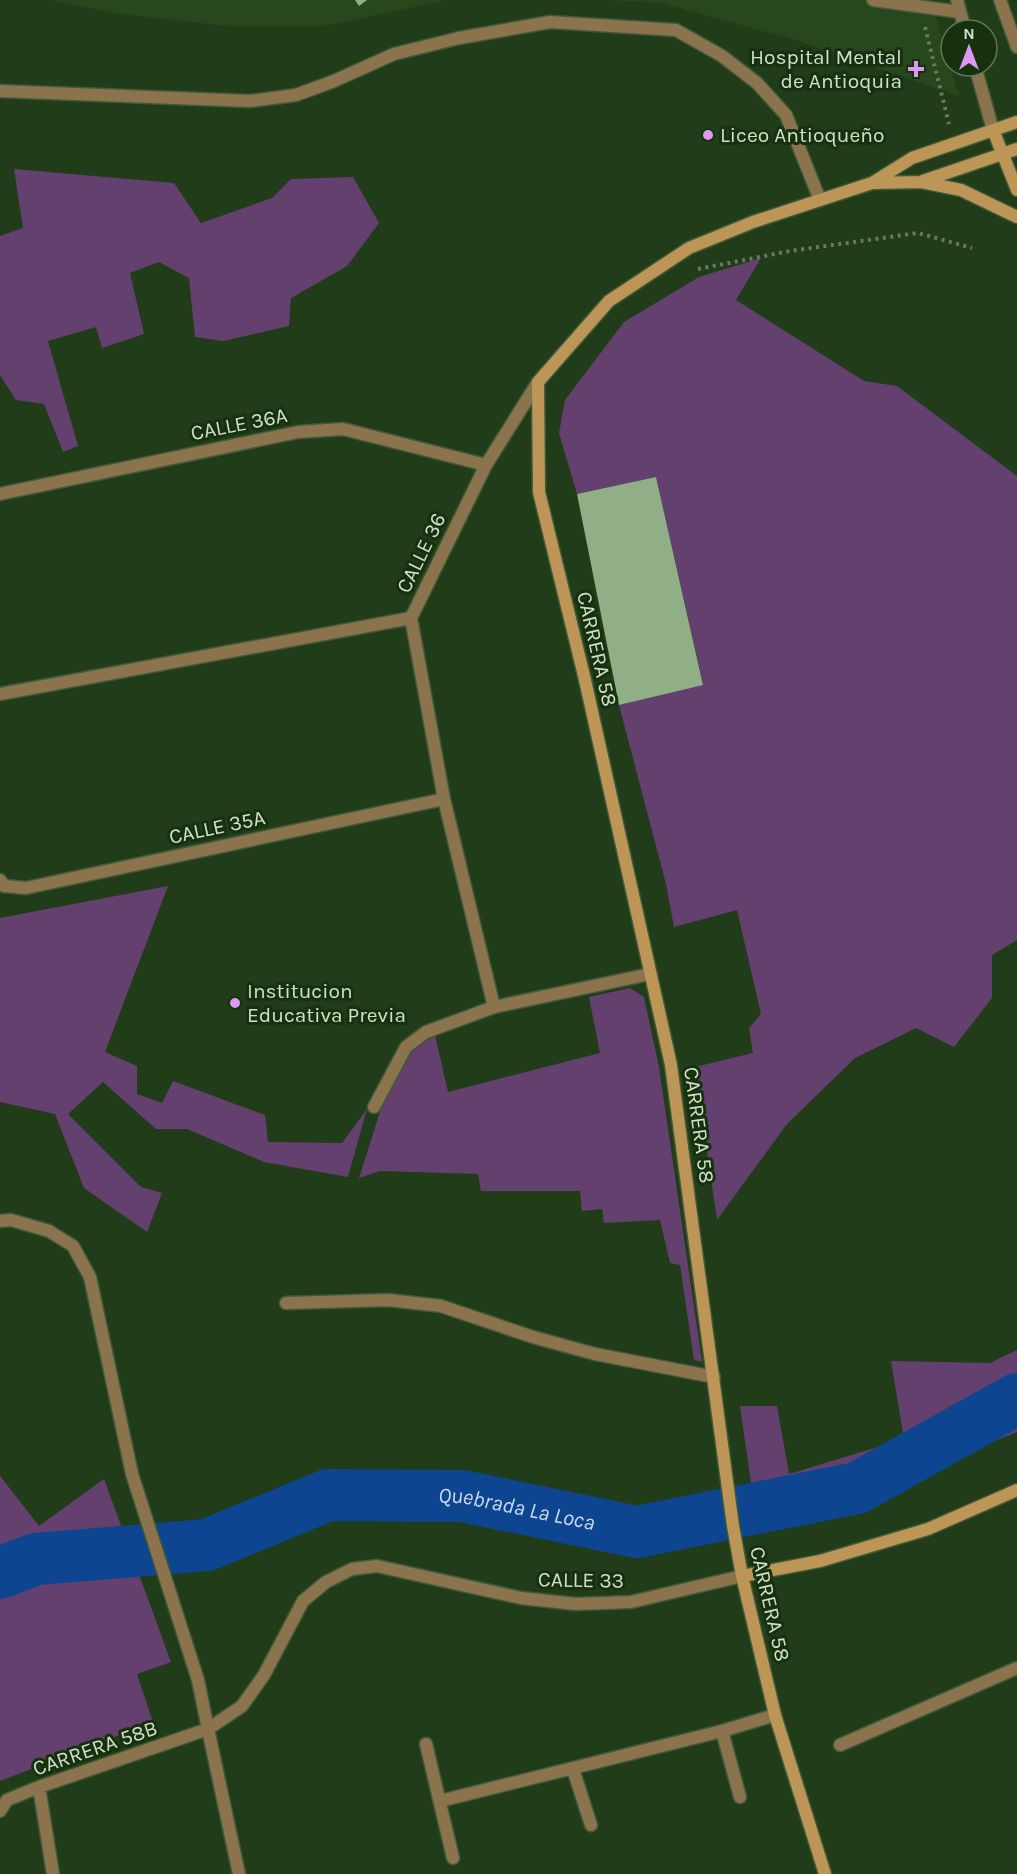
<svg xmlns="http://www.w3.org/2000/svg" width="1017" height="1874" font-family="Karla,sans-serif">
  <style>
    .built { fill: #27471d }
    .green { fill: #64406f }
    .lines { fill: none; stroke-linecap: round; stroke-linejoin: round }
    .river { stroke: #0e4591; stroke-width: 52 }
    .building { fill: #90af87 }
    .service-casing { stroke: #405a39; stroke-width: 15 }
    .minor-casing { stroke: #405a39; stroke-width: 15 }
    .tertiary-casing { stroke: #405a39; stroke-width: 15 }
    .secondary-casing { stroke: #405a39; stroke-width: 15 }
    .path { stroke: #657b5e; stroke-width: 4; stroke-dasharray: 3 4.5; stroke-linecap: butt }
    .service { stroke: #8b734d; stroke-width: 12 }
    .minor { stroke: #8b734d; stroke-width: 12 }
    .tertiary { stroke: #8b734d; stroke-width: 12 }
    .secondary { stroke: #bd9657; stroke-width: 12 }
    .poi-dot { fill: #de98f2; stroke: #17310e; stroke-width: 2 }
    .labels { text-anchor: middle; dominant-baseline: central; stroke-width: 6; stroke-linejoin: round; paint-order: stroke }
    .poi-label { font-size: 21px; fill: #d0e0cb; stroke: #17310e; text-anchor: start }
    .street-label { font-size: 21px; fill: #d0e0cb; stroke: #17310e }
    .water-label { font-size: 22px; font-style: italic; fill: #c9d8ed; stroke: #17310e }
  </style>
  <rect width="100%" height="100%" fill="#213c19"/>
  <!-- built -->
  <path class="built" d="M51,0H447L325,26H227L113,13Z
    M606,0H931L959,96L802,42L662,3Z"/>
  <!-- green -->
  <path class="green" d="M14,169L174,183L201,223L272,198L291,179L353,177L379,223L347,266L291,298L289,326L223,341L195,337L189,278L159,262L130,273L144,334L102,348L96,327L48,341L78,446L63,452L44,404L16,400L0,375V236L23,228Z
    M761,258L736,300L864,381L897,386L1017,476V940L992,955V998L954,1047L916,1028L855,1058L787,1124L717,1220L695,1067L753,1053L749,1028L761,1014L737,910L674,927L666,884L619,705L703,684L656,477L577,494L559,433L565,400L624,322L699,277Z
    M168,886L105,1052L137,1066V1094L162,1103L173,1081L265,1115L268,1142L342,1143L367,1109L348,1177L264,1162L187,1129H156L103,1082L68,1114L141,1187L162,1193L147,1232L84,1188L55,1114L0,1102V918Z
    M630,988L644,997L659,1067L702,1362L694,1360L680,1265L670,1263L660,1220L604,1223L602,1209L582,1211L580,1191H481L478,1174L380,1171L359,1178L385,1096L409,1054L435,1035L448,1092L600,1053L589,997Z
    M1017,1350V1432L788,1524L758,1531L740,1406H777L789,1474L904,1439L891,1361L990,1363Z
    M0,1476L39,1526L104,1479L171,1662L137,1674L153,1722L0,1781Z"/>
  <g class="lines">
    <!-- river -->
    <path class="river" id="s1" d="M0,1573L36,1559L207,1545L328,1495L462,1496L637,1532L857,1488L1017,1399"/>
  </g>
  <!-- building -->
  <path class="building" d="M355,0H367L359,6Z
    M656,477L703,685L619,705L577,494Z"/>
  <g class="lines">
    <!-- service casing -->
    <g class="service-casing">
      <path id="service" d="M873,0L960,12
        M722,1731L740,1797
        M426,1744L453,1858
        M840,1745L1017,1668
        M573,1769L591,1825
        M440,1801L722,1731L775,1715"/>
    </g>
    <!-- minor casing -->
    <g class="minor-casing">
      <path id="minor" d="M0,91L250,101L296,95L334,81L394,54L459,38L550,22L676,30L722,56L757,83L786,115L820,200
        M0,494L298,432L343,429L486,465
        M411,618L444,799L494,1007
        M411,618L486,465L538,382
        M0,694L411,618
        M0,880L4,886L26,888L444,799
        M374,1107L406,1047L426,1032L494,1007L650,974
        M0,1221L11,1220L49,1231L73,1246L90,1277L132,1474L198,1680L208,1729L39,1787L7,1800L0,1811
        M286,1303L388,1300L441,1306L533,1337L595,1354L714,1377
        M39,1787L53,1874"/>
    </g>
    <!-- tertiary casing -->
    <g class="tertiary-casing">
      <path id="tertiary" d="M957,0L965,30
        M1000,0L1017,47
        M975,66L993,130
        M239,1874L208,1729L242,1706L264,1675L303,1601L326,1582L352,1569L377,1566L521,1598L576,1604L631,1602L742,1576"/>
    </g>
    <!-- secondary casing -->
    <g class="secondary-casing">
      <path id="secondary" d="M993,130L1017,190
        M921,182L961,190L1017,217
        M873,183L920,182L1017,149
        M742,1576L820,1561L928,1529L1017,1490
        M825,1874L775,1715L742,1576L733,1526L671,1065L585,680L539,492L538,382L609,301L689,248L753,222L872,183L912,158L1017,122"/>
    </g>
    <!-- path -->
    <path class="path" d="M925,27L949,124
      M698,269L790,251L918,233L972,248"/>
    <!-- service -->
    <use href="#service" class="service"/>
    <!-- minor -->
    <use href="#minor" class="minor"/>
    <!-- tertiary -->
    <use href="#tertiary" class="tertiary"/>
    <!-- secondary -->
    <use href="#secondary" class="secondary"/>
  </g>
  <!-- markers -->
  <g class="poi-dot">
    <path d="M913 60h6v6h6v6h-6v6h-6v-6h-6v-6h6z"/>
    <circle cx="708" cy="135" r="6"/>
    <circle cx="235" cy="1003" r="6"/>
  </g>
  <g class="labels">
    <!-- poi labels -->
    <g class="poi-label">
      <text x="902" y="57" text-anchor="end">Hospital Mental<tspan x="902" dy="24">de Antioquia</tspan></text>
      <text x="720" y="135">Liceo Antioqueño</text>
      <text x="247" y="991">Institucion<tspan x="247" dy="24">Educativa Previa</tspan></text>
    </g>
    <!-- street labels -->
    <g class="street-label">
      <text transform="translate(239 424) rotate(-11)">CALLE 36A</text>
      <text transform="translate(421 553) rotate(-64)">CALLE 36</text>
      <text transform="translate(597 649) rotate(77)">CARRERA 58</text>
      <text transform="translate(217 827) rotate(-12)">CALLE 35A</text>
      <text transform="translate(699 1125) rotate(82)">CARRERA 58</text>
      <text transform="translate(581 1580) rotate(1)">CALLE 33</text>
      <text transform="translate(770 1604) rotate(77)">CARRERA 58</text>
      <text transform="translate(95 1748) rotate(-19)">CARRERA 58B</text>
    </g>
    <!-- water labels -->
    <g class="water-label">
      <text stroke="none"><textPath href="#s1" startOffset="531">Quebrada La Loca</textPath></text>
    </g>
  </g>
  <!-- north arrow -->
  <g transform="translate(969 48)"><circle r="28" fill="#17310e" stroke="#61775a" stroke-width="1.5"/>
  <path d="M0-4.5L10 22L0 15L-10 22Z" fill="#de98f2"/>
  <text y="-9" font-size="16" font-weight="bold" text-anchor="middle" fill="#d0e0cb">N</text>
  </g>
</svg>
